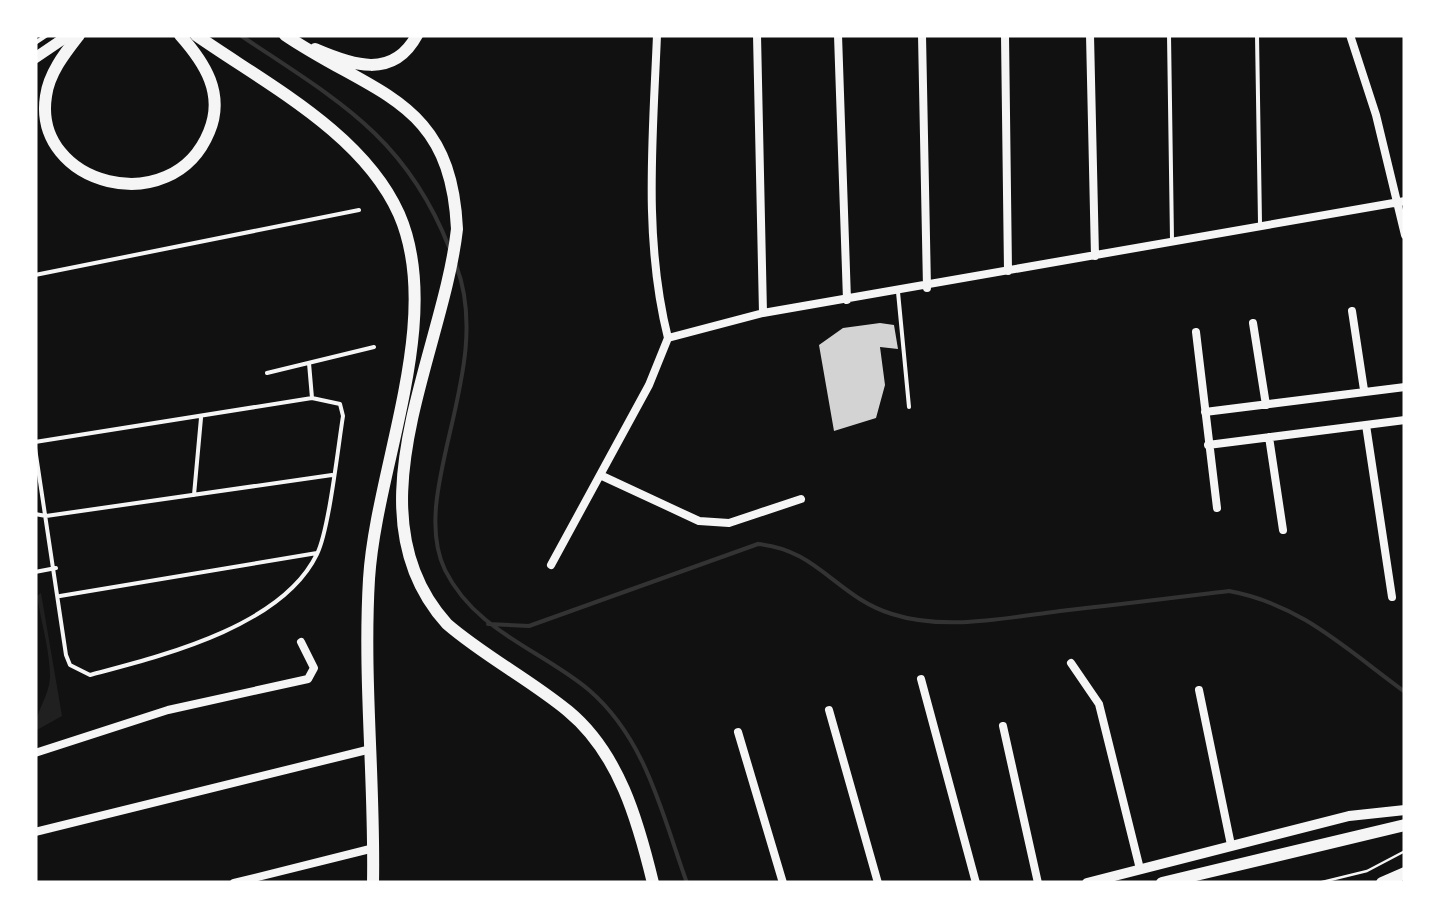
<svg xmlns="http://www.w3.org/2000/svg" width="1440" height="918" font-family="Overpass,sans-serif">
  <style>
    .green { fill: #202020 }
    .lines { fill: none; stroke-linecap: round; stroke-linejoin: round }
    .stream { stroke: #333; stroke-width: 4 }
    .building { fill: #d3d3d3 }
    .path { stroke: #f5f5f5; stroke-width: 2.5 }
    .service { stroke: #f5f5f5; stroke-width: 4 }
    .minor { stroke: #f5f5f5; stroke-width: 8 }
    .tertiary { stroke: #f5f5f5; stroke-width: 10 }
    .secondary { stroke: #f5f5f5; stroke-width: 11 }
    .primary { stroke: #f5f5f5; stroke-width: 12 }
  </style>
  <rect width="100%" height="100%" fill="#111"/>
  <!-- green -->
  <path class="green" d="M41,593L62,716L35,731C35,711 49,698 50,677C50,651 41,622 37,596Z"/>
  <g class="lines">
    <!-- stream -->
    <path class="stream" d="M240,35C335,99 405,135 449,247
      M456,265C496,369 407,491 445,570C476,632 540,649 589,690C647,740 662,815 687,883
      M488,624L529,626L758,544C817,549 837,597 892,614C945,631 1005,618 1060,611C1116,605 1172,598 1229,591C1301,604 1347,650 1405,692"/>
  </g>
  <!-- building -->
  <path class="building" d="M880,323L894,325L898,349L880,347L885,385L876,418L834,431L819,345L843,328Z"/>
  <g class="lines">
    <!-- path -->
    <path class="path" d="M1318,883L1367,871L1405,851"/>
    <!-- service -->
    <path class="service" d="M1169,35L1172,240
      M1257,35L1260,223
      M35,43L47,35
      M35,275L359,210
      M898,292L909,407
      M309,363L312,398
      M267,373L374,347
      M35,442L312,398L340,404L343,416C338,447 329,530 317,554C282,627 161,656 90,675L70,665L66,655L35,448
      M194,495L201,418
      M35,514L46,516L332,475
      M35,572L56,568
      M60,596L317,553
      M35,626V689"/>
    <!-- minor -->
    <path class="minor" d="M657,35C653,136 643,239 668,338
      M757,35L763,313
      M838,35L847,300
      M922,35L927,288
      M1005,35L1008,271
      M1090,35L1095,256
      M1350,35L1376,115L1405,235
      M1352,311L1364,390
      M1253,323L1266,405
      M1196,332L1217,508
      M668,338L763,313L1405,201
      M1205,412L1405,387
      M1366,425L1392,597
      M1269,437L1283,530
      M1208,445L1405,420
      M600,475L699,521L729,523L801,499
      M551,565L649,385L668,338
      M1071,663L1099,704L1140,869
      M921,679L976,883
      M1199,690L1231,845
      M829,710L878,883
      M1003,726L1038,883
      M738,732L783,883
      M35,753L168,710L308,679L314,668L301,642
      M35,832L371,749
      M234,883L374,848"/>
    <!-- tertiary -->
    <path class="tertiary" d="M1087,883L1349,816L1405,810"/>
    <!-- secondary -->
    <path class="secondary" d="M35,58L69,35"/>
    <!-- primary -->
    <path class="primary" d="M79,35C65,53 49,73 46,96C32,185 172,222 209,132C225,94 205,63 180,35
      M196,35C266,84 363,133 399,214C445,319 376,467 369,579C363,680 375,782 373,883
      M285,35C375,96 451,99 457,229C443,355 347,514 447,624C484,656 529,679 568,711C619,753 638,821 653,883
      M315,49C352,65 393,80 417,35
      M1162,883L1405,825
      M1382,883L1405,873"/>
  </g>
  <!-- border -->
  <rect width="1440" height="918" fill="none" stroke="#ffffff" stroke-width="75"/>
</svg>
